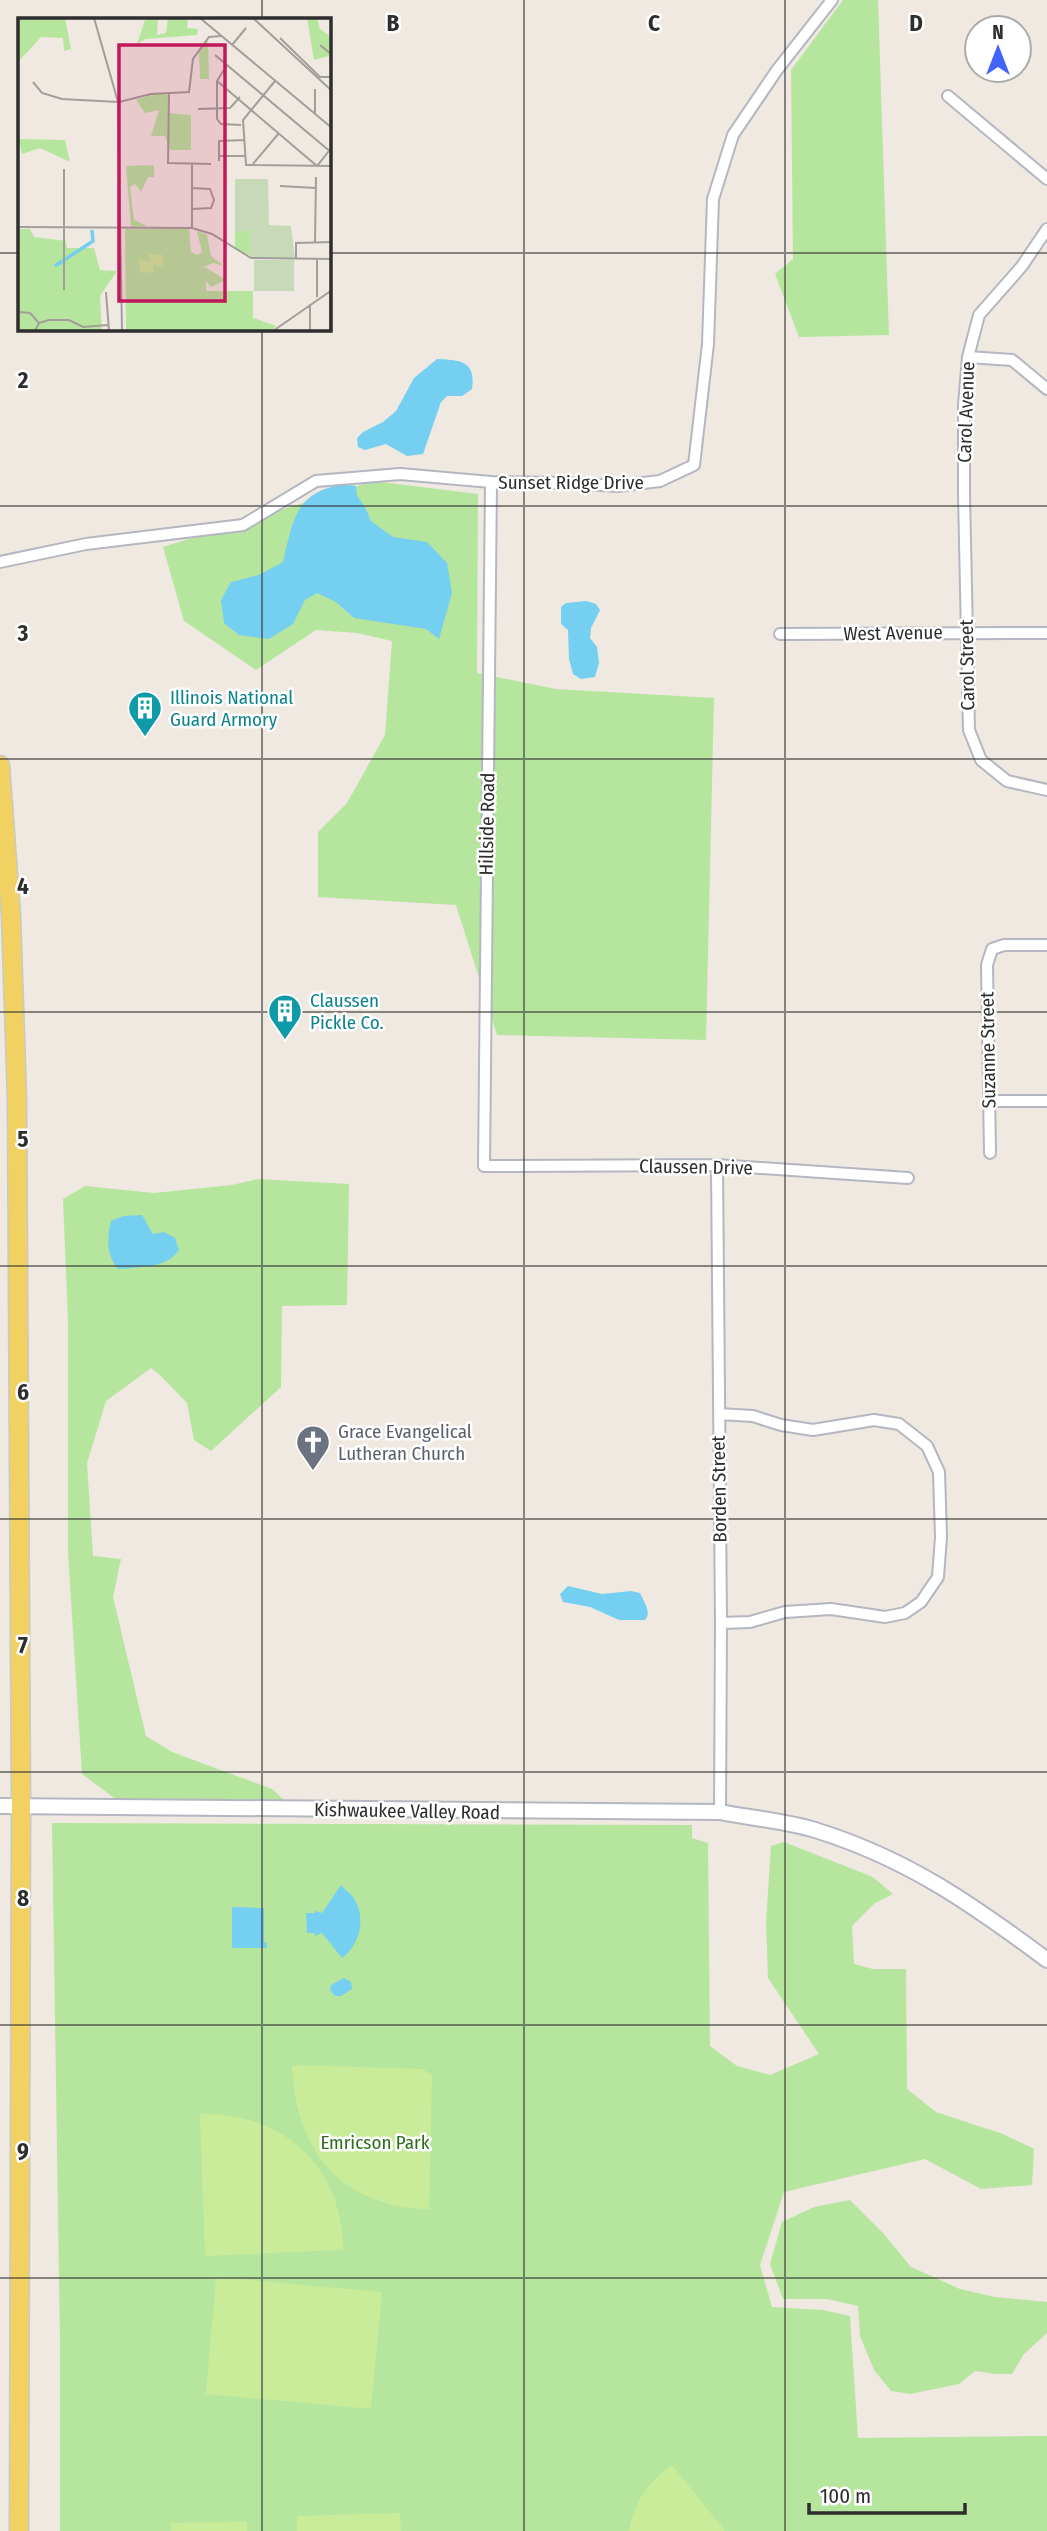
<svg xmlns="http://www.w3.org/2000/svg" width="1047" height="2531" font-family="'Fira Sans Condensed',sans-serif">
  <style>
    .green { fill: #b6e59e }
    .pitch { fill: #c9ec9a }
    .water { fill: #75cff0 }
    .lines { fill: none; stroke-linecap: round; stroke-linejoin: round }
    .minor-casing { stroke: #b4b7c1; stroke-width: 14 }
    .tertiary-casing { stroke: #b4b7c1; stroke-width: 18 }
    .primary-casing { stroke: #c9c9c9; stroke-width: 21 }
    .minor { stroke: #fff; stroke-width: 10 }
    .tertiary { stroke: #fff; stroke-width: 14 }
    .primary { stroke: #f2d163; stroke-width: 18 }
    .grid { fill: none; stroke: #2e2e2e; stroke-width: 2; stroke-opacity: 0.55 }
    .labels { text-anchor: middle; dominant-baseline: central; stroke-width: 5; stroke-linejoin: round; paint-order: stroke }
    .street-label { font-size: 19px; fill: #2e2e2e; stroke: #fff }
    .culture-label { font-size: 19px; fill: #0d838f; stroke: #fff; text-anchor: start }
    .worship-label { font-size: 19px; fill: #5b616d; stroke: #fff; text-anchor: start }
    .park-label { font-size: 19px; fill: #2c6e1b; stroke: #fff }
    .inset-river { fill: none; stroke: #75cff0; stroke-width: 3.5 }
    .inset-road { fill: none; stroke: #a29e99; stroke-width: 2 }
    .view { fill: #c2185b; fill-opacity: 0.15; stroke: #c2185b; stroke-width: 3.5 }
    .inset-edge { fill: none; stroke: #2e2e2e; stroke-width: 3.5 }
    .grid-label { font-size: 23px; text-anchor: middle; font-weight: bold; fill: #2e2e2e; stroke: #fff; stroke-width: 5; stroke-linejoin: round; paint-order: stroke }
  </style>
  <rect width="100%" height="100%" fill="#efe9e1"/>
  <!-- green -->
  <path class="green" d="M843,0H878L889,335L799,337L775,274L793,259L791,70Z
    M373,481L478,494L477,673L556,689L714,698L706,1040L497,1035L456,905L318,897V832L347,803L385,735L392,641L357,633L316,630L256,670L184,621L163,547Z
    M258,1179L349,1184L347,1305L282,1306L281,1387L211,1451L194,1440L187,1403L160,1375L151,1368L106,1401L87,1463L93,1556L121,1559L113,1597L146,1736L172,1752L272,1789L284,1800H117L82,1774L68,1552V1321L63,1199L85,1186L154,1193L232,1185Z
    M52,1823L692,1825V1838L708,1843L710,2046L737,2066L770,2075L819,2054L768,1978L766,1922L771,1846L784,1842L873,1877L893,1894L875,1903L852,1926L854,1964L873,1969H906L907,2089L936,2112L1003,2134L1034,2149L1032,2185L981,2189L925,2159L784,2192L760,2265L772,2307L823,2310L850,2316L858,2438L1047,2436V2531H60V2343Z
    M850,2200L884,2234L911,2267L960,2289L995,2297L1047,2302V2333L1024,2354L1012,2374H996L975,2371L959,2384L910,2394L891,2391L874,2370L860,2336L858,2306L827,2299H783L770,2264L782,2222L814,2207Z"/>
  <!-- pitch -->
  <path class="pitch" d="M292,2065L423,2069L432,2076L429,2209C340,2207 295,2150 292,2065Z
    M200,2114C283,2112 343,2166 343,2250L205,2256Z
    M216,2277L382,2292L371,2409L206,2394Z
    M672,2465L725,2531H629C634,2502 648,2482 672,2465Z
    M400,2513L401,2531H297V2516Z
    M247,2522V2531H171V2523Z"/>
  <!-- water -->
  <path class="water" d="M437,359C461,360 476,361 472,389L462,396H447L441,402L423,454L407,456L386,444L365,450L358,447L357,438L363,432L383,422L396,411L414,378Z
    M344,484L356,486L357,496L365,507L371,521L393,537L427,542L447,563L452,593L439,639L426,629L354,618L336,602L317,593L305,600L293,624L269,639L239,635L224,623L221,600L231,582L259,575L283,562C293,520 295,492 344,484Z
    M586,601L596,604L600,610L591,628L590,638L597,647L599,663L595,677L581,679L573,674L569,659L568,630L561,624V607L566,603Z
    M142,1215L153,1234L164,1232L175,1238L179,1250C166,1269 139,1267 118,1269C106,1254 107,1238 111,1221L123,1216Z
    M568,1586L602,1594L631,1591L640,1593C644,1602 652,1612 645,1620H619L590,1607L563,1602L560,1594Z
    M341,1885C344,1889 350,1893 353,1897C367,1917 360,1945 342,1958L322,1933L315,1936V1933H307L306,1913H315V1911L322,1913Z
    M232,1907L264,1908V1942L267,1943V1948H232Z
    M344,1978L351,1982L352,1989L341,1996H335L330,1990L331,1985Z"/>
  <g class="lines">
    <!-- minor casing -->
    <g class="minor-casing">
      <path id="minor" d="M948,96L1047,179
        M1047,229L1022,266L979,315L968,357L964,405V494L969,730L981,760L1007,781L1047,790
        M968,357L1012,360L1047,389
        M491,482L484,1166L717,1165L908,1178
        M0,562L86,544L243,525L316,481L400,474L491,482L564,483L618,486L660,481L694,465L708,344L713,199L733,135L777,70L832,0
        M780,634L1047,633
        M989,1101H1047
        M990,1153L987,965L992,949L1004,945H1047
        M717,1165L721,1623L720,1812
        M719,1414L753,1416L781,1425L813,1430L874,1420L899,1424L927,1446L939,1472L941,1537L938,1577L921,1602L905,1613L885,1617L831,1609L785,1612L750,1622L721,1623"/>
    </g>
    <!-- tertiary casing -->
    <g class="tertiary-casing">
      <path id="tertiary" d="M0,1806L720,1812C751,1818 785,1821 815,1830C906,1858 972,1904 1047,1960"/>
    </g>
    <!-- primary casing -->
    <g class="primary-casing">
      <path id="primary" d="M0,765L11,916L17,1099L21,1807L19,2531"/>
    </g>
    <!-- minor -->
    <use href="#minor" class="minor"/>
    <!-- tertiary -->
    <use href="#tertiary" class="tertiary"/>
    <!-- primary -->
    <use href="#primary" class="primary"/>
  </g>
  <!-- grid -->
  <path class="grid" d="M262,0V19M524,0V2531M785,0V2531M0,253H19M329,253H1047M262,329V2531M0,506H1047M0,759H1047M0,1012H1047M0,1266H1047M0,1519H1047M0,1772H1047M0,2025H1047M0,2278H1047"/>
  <!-- icons -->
  <defs>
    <g id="building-pin" transform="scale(1.75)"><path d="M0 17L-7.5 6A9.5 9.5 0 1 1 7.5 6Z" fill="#0f9aa8" stroke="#fff"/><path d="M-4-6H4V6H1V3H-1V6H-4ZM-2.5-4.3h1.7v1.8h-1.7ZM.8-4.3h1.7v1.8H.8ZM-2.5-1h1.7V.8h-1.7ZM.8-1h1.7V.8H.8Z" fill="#fff"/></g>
    <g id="church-pin" transform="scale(1.75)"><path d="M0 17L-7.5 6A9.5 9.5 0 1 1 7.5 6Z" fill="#6b7280" stroke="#fff"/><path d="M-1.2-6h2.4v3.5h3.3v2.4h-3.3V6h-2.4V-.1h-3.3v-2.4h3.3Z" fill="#fff"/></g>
  </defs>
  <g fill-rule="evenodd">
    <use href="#building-pin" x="145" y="708"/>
    <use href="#building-pin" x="285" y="1011"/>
    <use href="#church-pin" x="313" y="1442"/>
  </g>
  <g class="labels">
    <!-- street labels -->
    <g class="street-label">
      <text transform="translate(966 412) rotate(-88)">Carol Avenue</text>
      <text x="571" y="482">Sunset Ridge Drive</text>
      <text transform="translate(893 633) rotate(-1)">West Avenue</text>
      <text transform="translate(967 665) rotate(-91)">Carol Street</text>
      <text transform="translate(487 824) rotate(-89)">Hillside Road</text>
      <text transform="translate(988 1050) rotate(-91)">Suzanne Street</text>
      <text transform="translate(696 1167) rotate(1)">Claussen Drive</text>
      <text transform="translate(719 1489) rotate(-91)">Borden Street</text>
      <text transform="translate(407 1811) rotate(1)">Kishwaukee Valley Road</text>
    </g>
    <!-- culture labels -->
    <g class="culture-label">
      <text x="170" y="697">Illinois National<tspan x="170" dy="22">Guard Armory</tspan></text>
      <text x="310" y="1000">Claussen<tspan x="310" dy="22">Pickle Co.</tspan></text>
    </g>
    <!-- worship labels -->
    <g class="worship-label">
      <text x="338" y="1431">Grace Evangelical<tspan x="338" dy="22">Lutheran Church</tspan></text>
    </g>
    <!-- park labels -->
    <g class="park-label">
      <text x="375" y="2142">Emricson Park</text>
    </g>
  </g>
  <!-- overview -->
  <g transform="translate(18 18)">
    <rect width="313" height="313" fill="#efe9e1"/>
    <path d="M0,0H47L53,31L46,33L45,20L23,19L0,44ZM135,0H140L139,17L148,15L150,0H170L169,10L180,11L179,17L127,21L119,26L127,2ZM289,0H299L302,11L313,19V57L311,38L296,42ZM190,22L191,61H182L181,34ZM139,75L150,77V95L173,97V132H152L147,118H133L141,92L127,95L118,82ZM0,121L47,122L52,144L22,130L4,136ZM136,147V159H130L123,174L117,166L112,169L116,202L129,208L113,209L108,148ZM217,210H236L234,238L217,231ZM0,211H12L16,219L48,223L49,230H76L82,252L99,253L82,278L84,313H0ZM107,211H171L173,234L179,237L184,234L179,213L189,217L193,238L206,248L195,245L180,251L187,249L208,262L193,269L188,263V273H235V300L259,308L252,313H108Z" fill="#b6e59e"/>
    <path d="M217,161H250L251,207L273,208L277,241L232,239V213H217ZM236,242H276V273H236Z" fill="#c8d9b8"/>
    <path d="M131,236L145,237V250L135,247L136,254L122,255L121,241L132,244Z" fill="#c9ec9a"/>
    <path class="inset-river" d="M37,248L75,223L74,212"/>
    <path class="inset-road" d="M76,0L100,84L104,313M182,0L314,110M235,0L314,73M262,20L302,59H314M214,27L228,10M302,27L313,36V59M197,37L314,135M209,47L199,63V101L203,106L223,107M199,63L299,148L314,129M257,63L225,102L228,147L314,148M15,64L24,75L44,81L100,84M297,71V96M151,76L150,145L193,146M101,84L133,76L171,74L175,41L191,19L203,18M180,91L212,90L222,79M201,138H227M201,143V123L227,122M174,145V210M235,146L261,115M262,168L298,170M174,170L192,171L196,182L193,190L174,191M0,209L174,210L194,216L233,240L314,241M297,224L298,159M278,241V225L314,224M299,241V279M46,272V151M312,272V313M88,274L91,313M292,286V313M1,294L12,295L21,305M17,313L21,305L31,302H51L65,309L90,307M255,313L314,272"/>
    <path class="view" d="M101,27H207V283H101Z"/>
    <rect width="313" height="313" class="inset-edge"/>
  </g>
  <g class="grid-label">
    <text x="393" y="31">B</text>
    <text x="654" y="31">C</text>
    <text x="916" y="31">D</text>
    <text x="23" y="388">2</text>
    <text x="23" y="641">3</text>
    <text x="23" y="894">4</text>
    <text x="23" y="1147">5</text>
    <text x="23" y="1400">6</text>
    <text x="23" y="1653">7</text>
    <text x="23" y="1906">8</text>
    <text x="23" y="2159">9</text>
  </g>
  <!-- north arrow -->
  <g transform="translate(998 49)"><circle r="33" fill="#ffffff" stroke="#ababab" stroke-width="2"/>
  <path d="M0-5L12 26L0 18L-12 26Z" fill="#4264fb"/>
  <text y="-10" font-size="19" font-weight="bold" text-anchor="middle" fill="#2e2e2e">N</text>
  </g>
  <!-- scale -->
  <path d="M809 2503v10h156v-10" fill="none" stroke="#2e2e2e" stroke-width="3.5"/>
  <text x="820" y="2503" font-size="21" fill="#2e2e2e" stroke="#ffffff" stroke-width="5" paint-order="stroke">100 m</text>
</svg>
